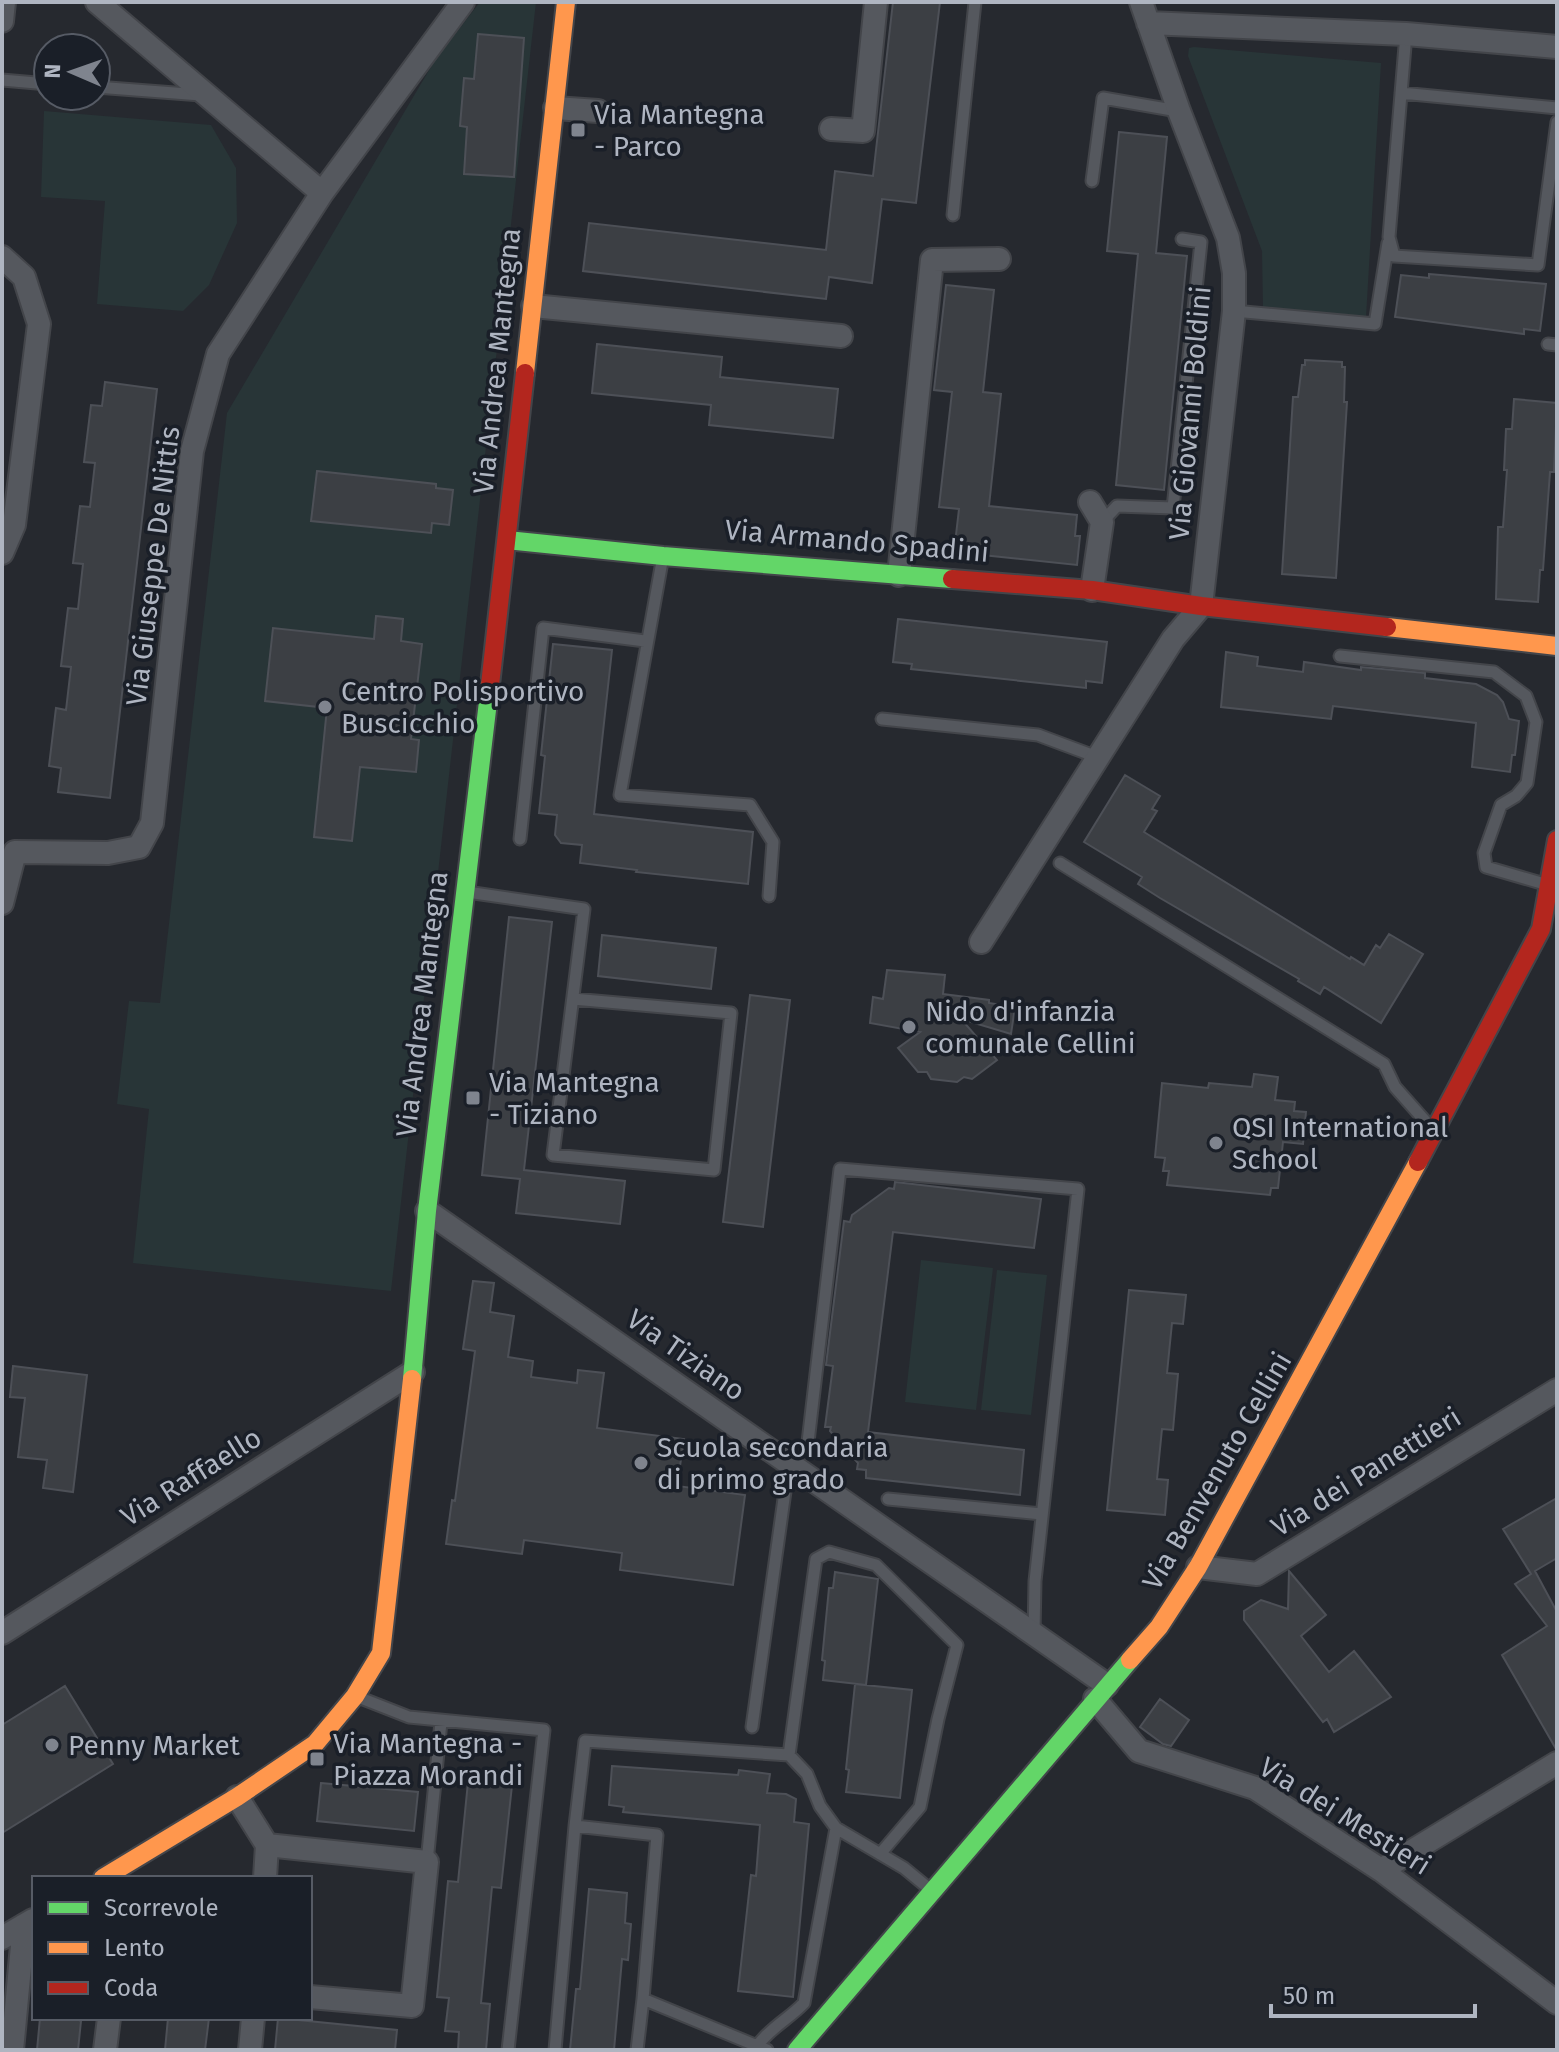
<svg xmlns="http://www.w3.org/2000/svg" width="1559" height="2052" font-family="'Fira Sans',sans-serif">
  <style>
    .green { fill: #283537 }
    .building { fill: #3c3f44; stroke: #4d5057; stroke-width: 2 }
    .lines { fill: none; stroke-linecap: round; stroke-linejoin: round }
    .lane-casing { stroke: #43454a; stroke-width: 15 }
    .street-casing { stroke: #43454a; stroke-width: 26 }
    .fast-casing { stroke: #43454a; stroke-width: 22 }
    .slow-casing { stroke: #43454a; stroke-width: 22 }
    .jam-casing { stroke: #43454a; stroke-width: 22 }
    .lane { stroke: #55585e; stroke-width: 11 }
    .street { stroke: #55585e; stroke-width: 22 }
    .fast { stroke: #63d668; stroke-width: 18 }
    .slow { stroke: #ff974d; stroke-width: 18 }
    .jam { stroke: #b3261e; stroke-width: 18 }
    .poi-dot { fill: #7f848e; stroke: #1a1f28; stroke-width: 3 }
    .labels { text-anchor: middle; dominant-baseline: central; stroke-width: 7; stroke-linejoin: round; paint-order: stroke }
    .poi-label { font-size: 28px; fill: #afb5c1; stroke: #1a1f28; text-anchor: start }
    .street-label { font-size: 28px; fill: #afb5c1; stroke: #1a1f28 }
  </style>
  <rect width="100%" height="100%" fill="#26292f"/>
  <!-- green -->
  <path class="green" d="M480,2H536L391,1291L133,1263L149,1109L117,1104L129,1001L160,1003L227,413L435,60Z
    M1194,47L1381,63L1366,317L1263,308L1262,251L1188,56L1189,48Z
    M44,111L211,125L236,168L237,223L209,285L183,311L97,304L105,201L41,197Z
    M921,1260L993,1268L976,1410L905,1402Z
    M997,1270L1047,1275L1031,1415L981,1410Z"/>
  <!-- building -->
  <path class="building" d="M893,2H940L916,203L882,199L872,283L829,277L826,299L583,271L589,223L826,250L835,171L873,176Z
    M478,34L524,38L514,177L464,174L467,127L460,126L464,78L474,79Z
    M1119,132L1167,137L1156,253L1187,256L1164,490L1116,485L1138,254L1107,251Z
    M1429,274L1546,284L1540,331L1524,329V334L1395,317L1401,275L1429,278Z
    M946,285L994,290L983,392L1001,394L989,506L1077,515L1075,536H1080L1077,565L954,552L959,509L939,507L952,392L934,390Z
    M597,344L722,357L720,377L838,389L833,438L709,425L711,405L592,393Z
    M1305,360L1342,362V367H1345L1344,402H1347L1336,578L1282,574L1293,397H1298L1302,365H1305Z
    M105,382L157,389L110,798L58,792L61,768L49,766L56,708L66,710L71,667L61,666L68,608L78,609L83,564L73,563L80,506L90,507L95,463L84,462L91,405L102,406Z
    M1514,399L1557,403L1554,472H1550L1543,570H1540L1538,602L1496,599L1498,527H1503L1507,470H1504L1506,429H1512Z
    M317,471L436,484V488L453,490L449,525L432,523L431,533L311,521Z
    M376,616L403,619L401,641L422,644L411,739L419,740L416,772L360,767L352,841L314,837L327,708L265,701L273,628L374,639Z
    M898,619L1107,642L1102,683L1086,681V688L911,669L912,664L893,662Z
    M553,644L612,650L594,814L753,832L748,884L636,872L637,870L580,863L582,845L561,843L555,835L557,815L539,813L545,756L541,755Z
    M1226,652L1258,657L1257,666L1303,672L1304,662L1361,670V667L1425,673V678L1476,684L1497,695L1503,702L1509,719L1519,721L1515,755H1512L1510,772L1472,767L1476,723L1333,706L1331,719L1221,707Z
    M1125,775L1160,796L1152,809L1157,811L1144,832L1350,959L1351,957L1364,965L1376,945L1380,948L1389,934L1423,954L1381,1023L1324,987L1320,994L1298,981L1299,979L1160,898L1138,884L1142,877L1084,842Z
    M509,917L552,922L524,1170L625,1181L620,1224L516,1213L520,1179L482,1175Z
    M602,935L716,948L711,989L598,976Z
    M887,970L945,975L943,994L989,1000V1003L1015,1007L1011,1034L961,1019L997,1060L972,1079L964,1077L957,1082L931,1079L927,1072H918L898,1048L920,1032L870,1023L873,997L883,999Z
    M750,995L790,1000L763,1227L723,1222Z
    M1254,1074L1278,1077L1275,1100L1295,1102L1294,1111L1306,1112L1303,1144L1283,1142L1278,1188H1271L1270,1195L1167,1185L1169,1171H1163L1165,1158L1155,1157L1162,1083L1208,1088L1209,1083L1252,1087Z
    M895,1182L1041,1199L1034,1248L893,1232L868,1432L1024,1450L1020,1495L866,1478V1470L857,1469L858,1463L830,1431L831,1427H825L833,1366L826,1365L844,1221L850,1222L852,1215L889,1188L894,1189Z
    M473,1281L494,1283L490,1312L514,1316L508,1357L533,1361L531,1377L577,1383L578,1370L604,1373L597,1428L684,1439L677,1486L745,1495L733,1585L620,1570L622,1553L524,1540L522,1554L446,1544L452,1500L455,1501L475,1351L463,1349Z
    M1129,1290L1186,1295L1183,1324L1172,1323L1167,1373L1178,1374L1173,1430L1162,1429L1157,1479L1168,1480L1165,1515L1107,1510Z
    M13,1366L87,1375L73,1492L43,1488L47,1460L18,1457L25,1398L10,1397Z
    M1557,1498V1558L1535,1571L1557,1612L1556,1749L1502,1655L1547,1626L1515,1584L1531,1574L1503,1529Z
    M1289,1571L1326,1615L1301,1636L1329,1672L1354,1651L1391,1697L1334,1732L1327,1719L1323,1722L1244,1620V1611L1261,1600L1288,1609Z
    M835,1572L878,1579L866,1685L823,1680L825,1661L822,1660L829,1588H833Z
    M855,1684L912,1690L900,1798L846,1792L849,1770L846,1769Z
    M65,1686L113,1764L2,1833V1725Z
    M1160,1699L1189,1720L1171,1746L1163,1744L1140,1727Z
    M612,1766L738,1775L739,1770L770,1774L767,1793L786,1794L796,1799L794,1822L809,1824L793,1997L738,1991L751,1875L756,1876L760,1825L623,1812L624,1807L609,1805Z
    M469,1772L513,1776L501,1888L492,1887L481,2003L490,2004L486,2050H458L459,2032L445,2031L449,1998L437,1997L448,1881L458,1882Z
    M321,1783L418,1792L414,1831L317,1821Z
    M589,1889L627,1893L625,1923L631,1924L628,1960L622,1959L614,2050H570L576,1989H580Z
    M40,2018H75L81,2021L78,2050H37Z
    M168,2018H209L205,2050H165Z
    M278,2018L397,2030L395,2050H275Z"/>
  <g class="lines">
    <!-- lane casing -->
    <g class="lane-casing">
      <path id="lane" d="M1406,34L1389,237L1394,256L1538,265L1557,122
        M2,80L48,84
        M96,87L201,95
        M1401,93L1557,108
        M1092,181L1103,98L1178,111
        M953,215L975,2
        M1234,311L1375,324L1388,243
        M1548,344L1557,345
        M1102,522L1117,506L1173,508L1201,242L1182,239
        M663,556L620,795L750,805L773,842L769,896
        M1340,656L1494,672L1526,696L1536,722L1527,783L1516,796L1501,805L1484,853L1486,867L1548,885
        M882,719L1038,735L1097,757
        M520,839L543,628L645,641
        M1060,863L1384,1064L1395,1087L1434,1131
        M467,892L584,909L553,1155L714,1170L731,1013L573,999
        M808,1442L840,1169L1078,1189L1035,1581L1034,1633
        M888,1499L1042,1514
        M358,1697L409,1717L544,1730L508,2050
        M752,1727L789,1463
        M789,1755L816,1559L829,1552L876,1565L957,1645L938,1719L920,1807L880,1854
        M427,1862L441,1722
        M758,2045C770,2028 790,2018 804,2003L836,1828
        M555,2050L575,1826
        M637,2050L643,1999
        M767,2050L643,1999L657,1835L575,1826L585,1741L789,1755L807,1774L820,1806L836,1828L904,1868L932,1891"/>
    </g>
    <!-- street casing -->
    <g class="street-casing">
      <path id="street" d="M97,2L322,193
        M2,21L4,2
        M1148,23L1406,34L1557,47
        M555,108L598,111
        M831,129L863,131L876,2
        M2,257L24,277L39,324L14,525L2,553
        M533,306L841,336
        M1090,502L1102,522L1092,590
        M899,575L932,260L999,259
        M15,852L108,853L139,847L152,823L192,451L218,354L322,193L463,2
        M2,903L15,852
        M981,942L1173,639L1201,606L1234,311V273L1228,238L1179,111L1141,2
        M427,1211L1107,1685
        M1198,1567L1257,1574L1557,1390
        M2,1633L413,1372
        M1095,1699L1139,1751L1255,1788L1381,1870L1557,2003
        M237,1797L267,1845L265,1878
        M267,1845L427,1862L412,2006L310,1997
        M1381,1870L1557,1763
        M2,1938L33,1920
        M12,2050L24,1925
        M105,2050L109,2018
        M250,2050L253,2018"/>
    </g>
    <!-- fast casing -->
    <g class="fast-casing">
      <path id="fast" d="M507,540L663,556L952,579
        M412,1379L427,1211L490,685
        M797,2050L1130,1660"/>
    </g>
    <!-- slow casing -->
    <g class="slow-casing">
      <path id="slow" d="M525,373L566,2
        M1387,627L1557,646
        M1130,1660L1159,1627L1198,1567L1418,1162
        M103,1878L237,1797L315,1744L355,1696L381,1653L412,1379"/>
    </g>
    <!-- jam casing -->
    <g class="jam-casing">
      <path id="jam" d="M952,579L1092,590L1201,606L1387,627
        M490,685L525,373
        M1418,1162L1541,929L1557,840"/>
    </g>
    <!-- lane -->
    <use href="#lane" class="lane"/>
    <!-- street -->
    <use href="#street" class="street"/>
    <!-- fast -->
    <use href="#fast" class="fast"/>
    <!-- slow -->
    <use href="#slow" class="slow"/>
    <!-- jam -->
    <use href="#jam" class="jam"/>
  </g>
  <!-- markers -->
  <g class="poi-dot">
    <rect x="570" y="122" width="16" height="16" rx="4"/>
    <circle cx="325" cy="707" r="8"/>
    <circle cx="909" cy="1027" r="8"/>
    <rect x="465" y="1090" width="16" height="16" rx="4"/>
    <circle cx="1216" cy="1143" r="8"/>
    <circle cx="641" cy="1463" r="8"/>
    <circle cx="52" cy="1745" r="8"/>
    <rect x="309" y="1751" width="16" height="16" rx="4"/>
  </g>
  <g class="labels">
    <!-- poi labels -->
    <g class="poi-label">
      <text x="594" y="114">Via Mantegna<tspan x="594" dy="32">- Parco</tspan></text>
      <text x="341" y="691">Centro Polisportivo<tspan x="341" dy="32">Buscicchio</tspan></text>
      <text x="925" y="1011">Nido d'infanzia<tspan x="925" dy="32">comunale Cellini</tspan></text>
      <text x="489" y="1082">Via Mantegna<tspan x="489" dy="32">- Tiziano</tspan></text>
      <text x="1232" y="1127">QSI International<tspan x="1232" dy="32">School</tspan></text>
      <text x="657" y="1447">Scuola secondaria<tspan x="657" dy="32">di primo grado</tspan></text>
      <text x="333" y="1743">Via Mantegna -<tspan x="333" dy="32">Piazza Morandi</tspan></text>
      <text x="68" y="1745">Penny Market</text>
    </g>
    <!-- street labels -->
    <g class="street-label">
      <text transform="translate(497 361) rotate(-84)">Via Andrea Mantegna</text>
      <text transform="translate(1190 413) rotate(-85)">Via Giovanni Boldini</text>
      <text transform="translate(857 541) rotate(5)">Via Armando Spadini</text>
      <text transform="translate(153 566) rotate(-83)">Via Giuseppe De Nittis</text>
      <text transform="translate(422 1004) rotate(-83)">Via Andrea Mantegna</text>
      <text transform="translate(686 1355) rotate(35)">Via Tiziano</text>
      <text transform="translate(1217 1471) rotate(-60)">Via Benvenuto Cellini</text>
      <text transform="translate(1366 1472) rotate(-32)">Via dei Panettieri</text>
      <text transform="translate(191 1477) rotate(-32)">Via Raffaello</text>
      <text transform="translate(1345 1816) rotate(32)">Via dei Mestieri</text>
    </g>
  </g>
  <!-- border -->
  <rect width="1559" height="2052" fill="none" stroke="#afb5c1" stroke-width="8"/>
  <!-- legend -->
  <rect x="32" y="1876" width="280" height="144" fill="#1a1f28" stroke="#565b65" stroke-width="2"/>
  <rect x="48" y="1902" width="40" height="12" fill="#63d668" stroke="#565b65" stroke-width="2"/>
  <text x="104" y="1916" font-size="24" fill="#afb5c1">Scorrevole</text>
  <rect x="48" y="1942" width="40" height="12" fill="#ff974d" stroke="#565b65" stroke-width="2"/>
  <text x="104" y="1956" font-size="24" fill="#afb5c1">Lento</text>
  <rect x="48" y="1982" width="40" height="12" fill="#b3261e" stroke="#565b65" stroke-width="2"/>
  <text x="104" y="1996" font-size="24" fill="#afb5c1">Coda</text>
  <!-- north arrow -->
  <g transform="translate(72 72) rotate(272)"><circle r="38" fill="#1a1f28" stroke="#565b65" stroke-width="2"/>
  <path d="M0-6L14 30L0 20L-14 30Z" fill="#7f848e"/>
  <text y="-12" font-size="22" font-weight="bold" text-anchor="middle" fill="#afb5c1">N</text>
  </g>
  <!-- scale -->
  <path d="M1271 2004v12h204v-12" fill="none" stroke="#afb5c1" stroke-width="4"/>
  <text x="1283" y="2004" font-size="24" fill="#afb5c1" stroke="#1a1f28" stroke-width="6" paint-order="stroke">50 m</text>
</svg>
